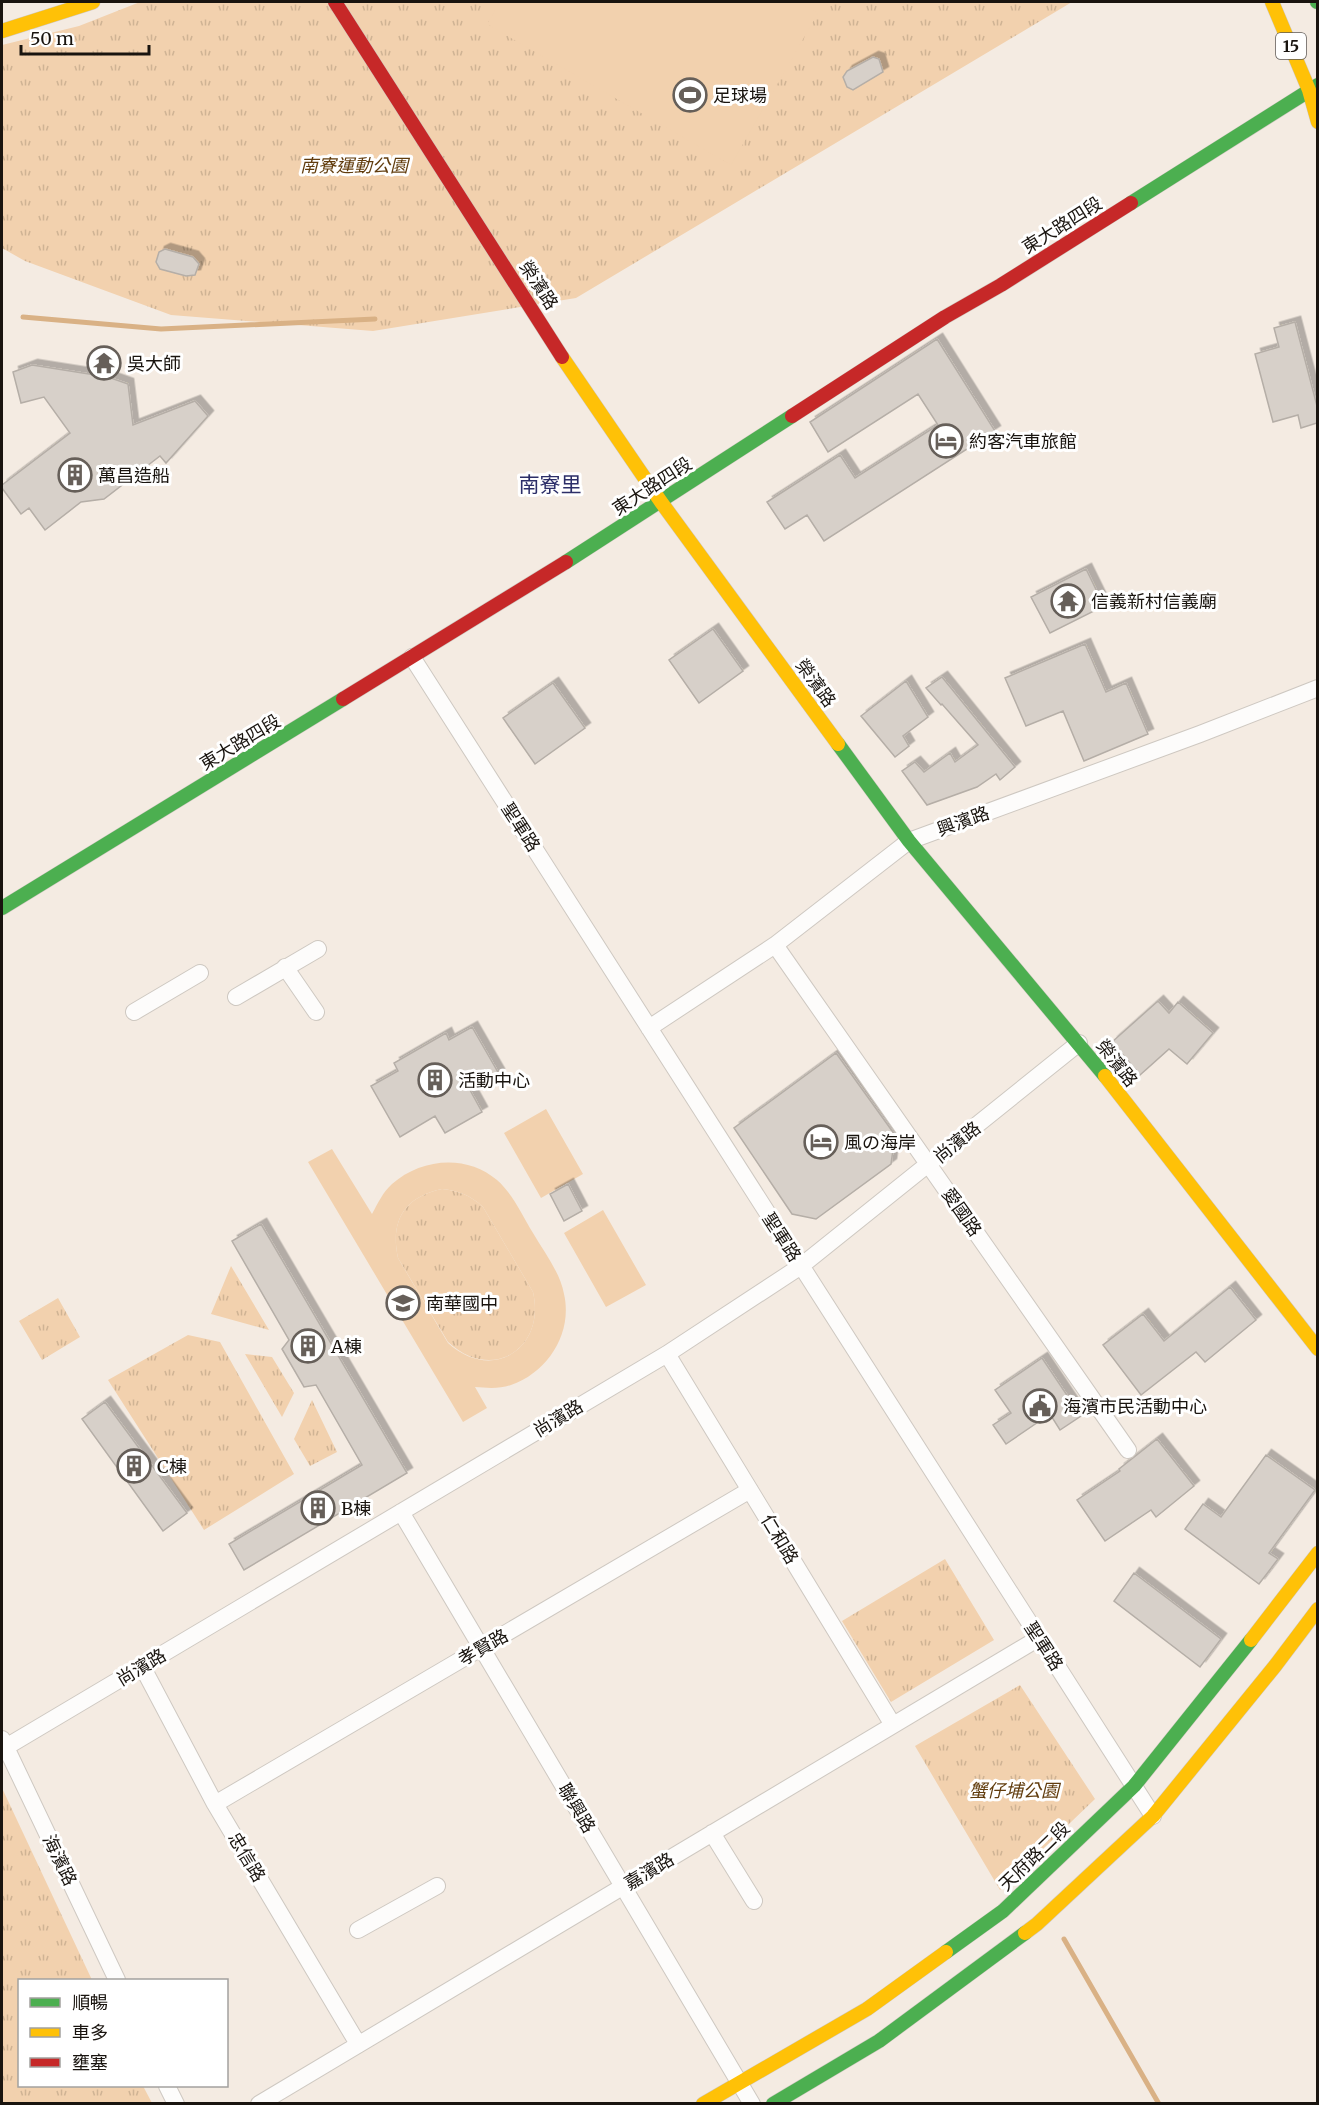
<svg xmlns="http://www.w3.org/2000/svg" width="1319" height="2105" font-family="Merriweather,'Noto Sans TC','Noto Sans JP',serif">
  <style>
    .grass { fill: url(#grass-tufts) }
    .garden { fill: #f2d1ae; fill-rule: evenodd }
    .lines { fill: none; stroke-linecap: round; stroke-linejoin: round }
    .stream { stroke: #d9b185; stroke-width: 5 }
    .building { fill: #d7d0c9; stroke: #b5aea7; stroke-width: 1.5; filter: url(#shadow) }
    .street-casing { stroke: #cec8c1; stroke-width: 18 }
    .fast-casing { stroke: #cec8c1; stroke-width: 15 }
    .slow-casing { stroke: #cec8c1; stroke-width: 15 }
    .jam-casing { stroke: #cec8c1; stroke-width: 15 }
    .street { stroke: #fdfcfb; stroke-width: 16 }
    .fast { stroke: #4caf50; stroke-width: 14 }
    .slow { stroke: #ffc107; stroke-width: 14 }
    .jam { stroke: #c62828; stroke-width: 14 }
    .labels { text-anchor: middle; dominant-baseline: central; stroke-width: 6; stroke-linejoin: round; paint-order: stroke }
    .shield { fill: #fff; stroke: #5e5a57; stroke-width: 1.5 }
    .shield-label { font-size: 16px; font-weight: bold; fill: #19140f }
    .poi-label { font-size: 18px; fill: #19140f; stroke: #fff; text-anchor: start }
    .park-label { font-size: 18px; font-style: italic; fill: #613c0d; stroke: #fff }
    .street-label { font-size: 18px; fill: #19140f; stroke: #fff }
    .quarter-label { font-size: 21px; fill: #2c2e68; stroke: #fff }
  </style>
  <defs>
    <pattern id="grass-tufts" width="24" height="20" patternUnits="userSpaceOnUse" patternTransform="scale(1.5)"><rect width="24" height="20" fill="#f2d1ae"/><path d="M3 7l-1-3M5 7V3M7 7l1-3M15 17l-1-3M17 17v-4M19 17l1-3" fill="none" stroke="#cfb394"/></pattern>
    <filter id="shadow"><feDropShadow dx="5.5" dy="-5.5" stdDeviation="0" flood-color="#0004"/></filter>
  </defs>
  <rect width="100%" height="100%" fill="#f4ebe2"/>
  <!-- grass -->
  <path class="grass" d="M140,2H1072L576,298L373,331L171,315L25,261L2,248V45L79,26Z
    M442,1189C459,1191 470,1195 483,1207L533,1292C546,1349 492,1383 448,1342L398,1258C390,1221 404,1197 442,1189Z
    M231,1266L269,1330L211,1314Z
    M58,1298L80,1337L42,1360L19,1321Z
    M188,1335L220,1342L294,1474L204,1530L108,1380Z
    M245,1354L272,1357L294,1393L282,1417Z
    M312,1400L337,1452L310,1466L294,1439Z
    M945,1559L994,1640L891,1702L842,1621Z
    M1020,1685L1095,1799L1000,1890L915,1746Z
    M2,1788L92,1980H20V2086H143L152,2103H2Z"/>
  <!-- garden -->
  <path class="garden" d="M500,2H798L817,12L811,2H838L818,13L731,165L487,24Z
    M546,1109L583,1174L541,1198L504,1133Z
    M332,1149L372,1214C378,1203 383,1192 392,1184C421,1158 467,1154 497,1180C513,1194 522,1215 533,1233C544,1252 560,1272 564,1294C573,1333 548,1372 511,1385C500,1389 487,1388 475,1387L487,1408L463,1422L308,1162ZM442,1189C459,1191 470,1195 483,1207L533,1292C546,1349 492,1383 448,1343L398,1258C390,1221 404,1197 442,1189Z
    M603,1210L646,1285L606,1307L564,1233Z"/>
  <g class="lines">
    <!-- stream -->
    <path class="stream" d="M23,317L161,329L375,319
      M1064,1939L1159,2104"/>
  </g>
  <!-- building -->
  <path class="building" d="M873,57L879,59L883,72L853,90L847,87L843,77L847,71Z
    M165,249L193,257L199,264L195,275L186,276L160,269L156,262L159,252Z
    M1295,322L1317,406V423L1301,428L1298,415L1273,422L1255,354L1279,347L1274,328Z
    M937,339L995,431L824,541L807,515L785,529L767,502L840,455L855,478L938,425L918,394L828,452L810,422Z
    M32,365L108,377L128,384L133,425L195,401L208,416L166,463L160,456L104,499L81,502L45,530L29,508L21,514L2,488V485L70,433L44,397L21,403L13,372Z
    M1086,569L1104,606L1050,633L1031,597Z
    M713,629L743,671L699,703L669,660Z
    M1085,644L1106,692L1126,683L1148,734L1084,761L1063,711L1026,726L1005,678Z
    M942,677L1015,767L1000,780L996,774L977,787L927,805L902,771L915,762L924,772L950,753L955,762L978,745L942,704L941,705L926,688Z
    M906,681L928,717L903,736L909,746L895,757L861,716Z
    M553,683L585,728L535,764L503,718Z
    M1158,1001L1169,1013L1178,1002L1213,1033L1187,1064L1169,1049L1140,1075L1112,1042Z
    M472,1027L499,1074L470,1090L482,1112L445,1133L435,1116L400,1137L371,1086L398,1071L394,1063L446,1033L449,1040Z
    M836,1053L895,1135L891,1164L816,1219L792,1214L734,1128Z
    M568,1184L582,1211L564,1221L550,1194Z
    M261,1224L407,1473L244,1570L229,1544L362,1465L316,1385L304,1387L282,1349L289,1340L232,1241Z
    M1230,1287L1256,1320L1205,1362L1196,1352L1141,1395L1103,1345L1143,1314L1164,1341Z
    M1042,1358L1081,1416L1060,1430L1050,1414L1006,1444L993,1425L1011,1413L995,1390Z
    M105,1402L187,1513L163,1531L82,1419Z
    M1157,1439L1194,1486L1156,1517L1151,1510L1105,1541L1077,1500L1120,1471L1119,1469Z
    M1266,1455L1315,1490L1269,1553L1278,1559L1259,1584L1185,1529L1203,1504L1221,1517Z
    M1134,1573L1221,1639L1200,1667L1114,1601Z"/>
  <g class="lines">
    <!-- street casing -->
    <g class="street-casing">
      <path id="street" d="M412,657L1153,1816
        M775,945L1128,1450
        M285,967L316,1012
        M236,997L318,949
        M134,1012L200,973
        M649,1028L775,945L909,841L1200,734L1318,688
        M667,1354L893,1725
        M401,1512L752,2104
        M142,1666L215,1804L358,2044
        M2,1739L117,1980
        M6,1747L667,1354L801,1266L1079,1043
        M215,1804L750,1490
        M712,1833L754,1901
        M358,1930L437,1886
        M167,2086L176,2104
        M259,2104L1039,1638"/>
    </g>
    <!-- fast casing -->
    <g class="fast-casing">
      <path id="fast" d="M1317,2H1318
        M1131,203L1318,85
        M566,562L792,416
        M838,744L909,841L1105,1076
        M2,908L343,699
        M946,1952L1003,1911L1134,1786L1251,1640
        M773,2104L879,2041L1025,1933"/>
    </g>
    <!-- slow casing -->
    <g class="slow-casing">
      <path id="slow" d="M1272,2L1309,90L1318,122
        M2,31L93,2
        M562,357L661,502L838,744
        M1105,1076L1318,1349
        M1251,1640L1318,1553
        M1025,1933L1037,1924L1153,1816L1275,1666L1318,1609
        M703,2104L867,2009L946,1952"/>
    </g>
    <!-- jam casing -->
    <g class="jam-casing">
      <path id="jam" d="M335,2L562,357
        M792,416L945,317L1001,285L1131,203
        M343,699L566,562"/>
    </g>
    <!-- street -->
    <use href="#street" class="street"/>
    <!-- fast -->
    <use href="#fast" class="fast"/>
    <!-- slow -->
    <use href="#slow" class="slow"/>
    <!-- jam -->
    <use href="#jam" class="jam"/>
  </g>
  <!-- icons -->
  <defs>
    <g id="stadium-ring" transform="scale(1.725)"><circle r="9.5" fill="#fff" stroke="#665f59" stroke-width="1.5"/><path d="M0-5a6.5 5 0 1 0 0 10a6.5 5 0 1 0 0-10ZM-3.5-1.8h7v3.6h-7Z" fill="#665f59"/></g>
    <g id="temple-ring" transform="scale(1.725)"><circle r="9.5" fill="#fff" stroke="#665f59" stroke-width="1.5"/><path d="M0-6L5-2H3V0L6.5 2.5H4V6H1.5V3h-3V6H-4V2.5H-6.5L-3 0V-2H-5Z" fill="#665f59"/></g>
    <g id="hotel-ring" transform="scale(1.725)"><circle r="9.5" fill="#fff" stroke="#665f59" stroke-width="1.5"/><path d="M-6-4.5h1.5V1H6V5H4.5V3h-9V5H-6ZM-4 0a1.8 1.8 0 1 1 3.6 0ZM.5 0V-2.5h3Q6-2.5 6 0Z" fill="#665f59"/></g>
    <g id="building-ring" transform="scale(1.725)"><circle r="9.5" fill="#fff" stroke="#665f59" stroke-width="1.5"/><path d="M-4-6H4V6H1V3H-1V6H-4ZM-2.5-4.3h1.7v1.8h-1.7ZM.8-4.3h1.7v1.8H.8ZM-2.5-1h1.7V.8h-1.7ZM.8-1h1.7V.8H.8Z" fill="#665f59"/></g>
    <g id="school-ring" transform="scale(1.725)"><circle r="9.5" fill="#fff" stroke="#665f59" stroke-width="1.5"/><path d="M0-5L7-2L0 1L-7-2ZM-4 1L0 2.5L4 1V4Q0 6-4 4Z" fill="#665f59"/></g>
    <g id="civic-ring" transform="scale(1.725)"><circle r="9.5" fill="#fff" stroke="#665f59" stroke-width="1.5"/><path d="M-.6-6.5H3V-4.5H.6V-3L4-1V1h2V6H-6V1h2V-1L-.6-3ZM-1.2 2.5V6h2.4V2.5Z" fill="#665f59"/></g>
  </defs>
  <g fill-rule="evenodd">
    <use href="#stadium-ring" x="690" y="95"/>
    <use href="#temple-ring" x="104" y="363"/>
    <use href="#hotel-ring" x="946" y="441"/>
    <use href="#building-ring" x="75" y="475"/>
    <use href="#temple-ring" x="1068" y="601"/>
    <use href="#building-ring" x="435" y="1080"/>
    <use href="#hotel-ring" x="821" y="1142"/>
    <use href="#school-ring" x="403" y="1303"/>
    <use href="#building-ring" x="308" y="1346"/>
    <use href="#civic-ring" x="1040" y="1406"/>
    <use href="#building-ring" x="134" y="1466"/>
    <use href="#building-ring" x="318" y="1508"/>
  </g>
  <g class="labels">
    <!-- shield labels -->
    <rect class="shield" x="1276" y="33" width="30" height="26" rx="4.5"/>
    <g class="shield-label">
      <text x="1291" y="46">15</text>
    </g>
    <!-- poi labels -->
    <g class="poi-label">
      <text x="713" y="95">足球場</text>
      <text x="127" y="363">吳大師</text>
      <text x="969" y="441">約客汽車旅館</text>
      <text x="98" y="475">萬昌造船</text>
      <text x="1091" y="601">信義新村信義廟</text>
      <text x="458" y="1080">活動中心</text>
      <text x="844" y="1142">風の海岸</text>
      <text x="426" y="1303">南華國中</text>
      <text x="331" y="1346">A棟</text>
      <text x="1063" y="1406">海濱市民活動中心</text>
      <text x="157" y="1466">C棟</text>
      <text x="341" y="1508">B棟</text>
    </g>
    <!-- park labels -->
    <g class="park-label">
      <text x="354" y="165">南寮運動公園</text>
      <text x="1014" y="1790">蟹仔埔公園</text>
    </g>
    <!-- street labels -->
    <g class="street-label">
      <text transform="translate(1062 225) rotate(-32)">東大路四段</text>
      <text transform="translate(539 285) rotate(57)">榮濱路</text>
      <text transform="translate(652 486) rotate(-33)">東大路四段</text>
      <text transform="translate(816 683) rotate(54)">榮濱路</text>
      <text transform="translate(240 742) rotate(-31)">東大路四段</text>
      <text transform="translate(963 821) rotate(-20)">興濱路</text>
      <text transform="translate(521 827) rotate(57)">聖軍路</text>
      <text transform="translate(1117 1063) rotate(52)">榮濱路</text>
      <text transform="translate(957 1142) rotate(-39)">尚濱路</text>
      <text transform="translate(962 1212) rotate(55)">愛國路</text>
      <text transform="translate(782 1237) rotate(57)">聖軍路</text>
      <text transform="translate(558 1418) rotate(-31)">尚濱路</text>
      <text transform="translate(780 1539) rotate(59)">仁和路</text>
      <text transform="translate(1044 1646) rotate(57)">聖軍路</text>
      <text transform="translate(483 1647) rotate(-30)">孝賢路</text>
      <text transform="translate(141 1667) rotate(-31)">尚濱路</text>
      <text transform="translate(577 1808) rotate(59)">聯興路</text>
      <text transform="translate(1034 1856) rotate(-44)">天府路二段</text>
      <text transform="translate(247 1857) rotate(59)">忠信路</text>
      <text transform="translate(60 1860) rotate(64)">海濱路</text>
      <text transform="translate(649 1871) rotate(-31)">嘉濱路</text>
    </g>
    <!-- quarter labels -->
    <g class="quarter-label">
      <text x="550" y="484">南寮里</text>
    </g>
  </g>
  <!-- border -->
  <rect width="1319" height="2105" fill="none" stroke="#19140f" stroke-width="6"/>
  <!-- legend -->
  <rect x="18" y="1979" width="210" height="108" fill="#ffffff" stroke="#a3a19f" stroke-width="1.5"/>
  <rect x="30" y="1998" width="30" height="9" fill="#4caf50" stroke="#a3a19f" stroke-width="1.5"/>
  <text x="72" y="2009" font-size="18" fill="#19140f">順暢</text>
  <rect x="30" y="2028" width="30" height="9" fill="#ffc107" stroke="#a3a19f" stroke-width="1.5"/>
  <text x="72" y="2039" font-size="18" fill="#19140f">車多</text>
  <rect x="30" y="2058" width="30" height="9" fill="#c62828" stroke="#a3a19f" stroke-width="1.5"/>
  <text x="72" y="2069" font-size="18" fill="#19140f">壅塞</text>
  <!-- scale -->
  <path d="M21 45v9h128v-9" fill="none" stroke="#19140f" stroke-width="3"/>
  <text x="30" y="45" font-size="18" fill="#19140f" stroke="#ffffff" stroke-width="4.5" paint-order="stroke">50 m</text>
</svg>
